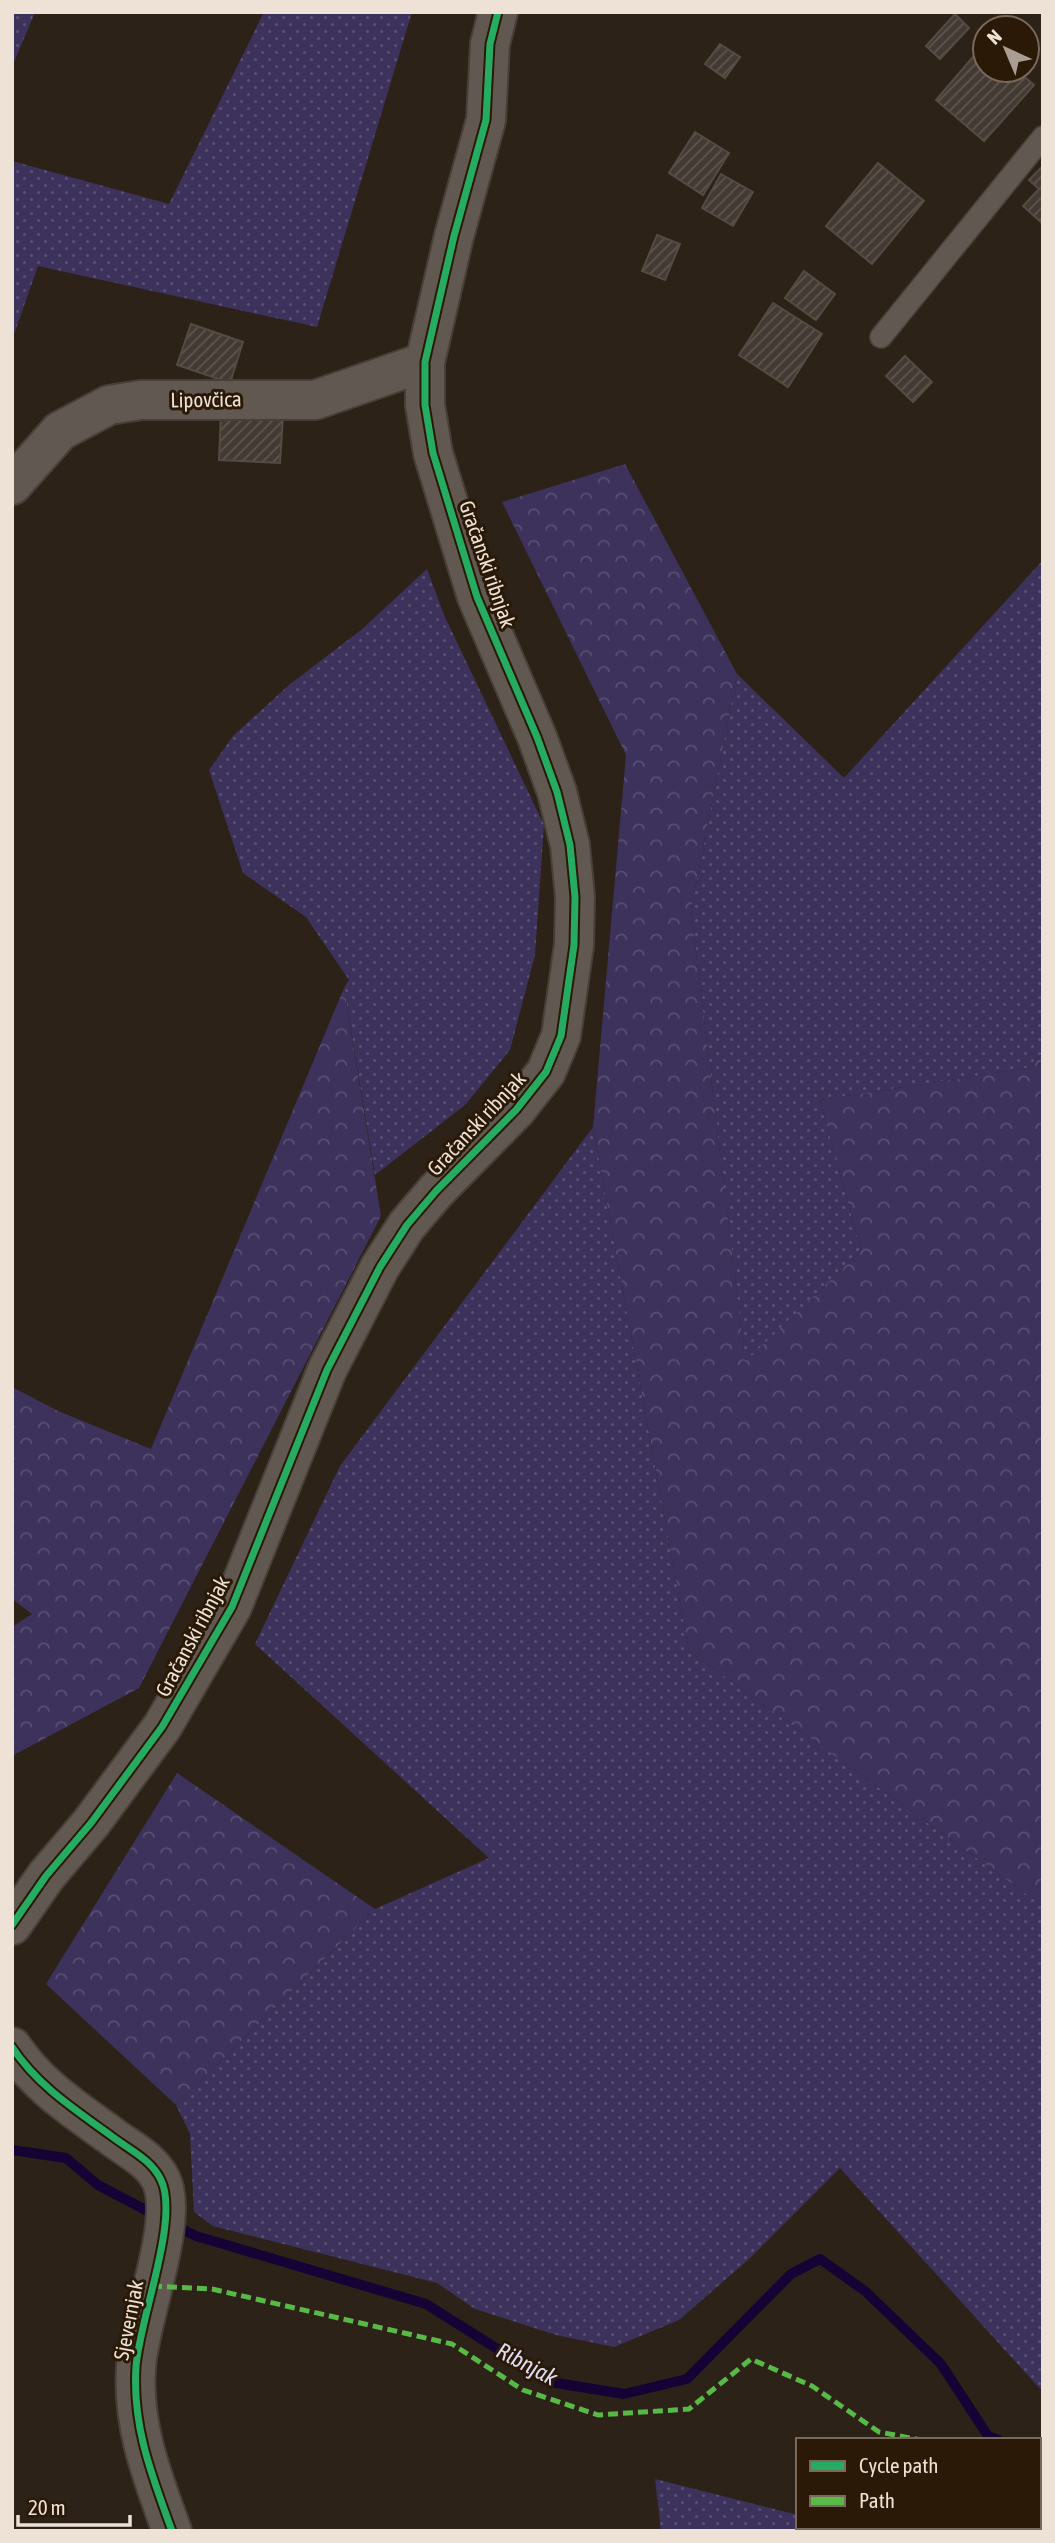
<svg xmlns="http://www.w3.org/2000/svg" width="1055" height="2543" font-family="'Asap Condensed',sans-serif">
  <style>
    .grass { fill: url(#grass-dots) }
    .forest { fill: url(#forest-crowns) }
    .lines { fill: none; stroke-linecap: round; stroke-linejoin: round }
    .stream { stroke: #160335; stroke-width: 10 }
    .building { fill: url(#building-hatch); stroke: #544b43; stroke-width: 2 }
    .lane-casing { stroke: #483f38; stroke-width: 24 }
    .street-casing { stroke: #483f38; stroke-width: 42 }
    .lane { stroke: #615951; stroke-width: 21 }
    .street { stroke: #615951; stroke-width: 38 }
    .quiet { stroke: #58b947; stroke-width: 5; stroke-dasharray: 10 5; stroke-linecap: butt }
    .cycleway-casing { stroke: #2a1907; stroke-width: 11 }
    .cycleway { stroke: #26ab63; stroke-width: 7 }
    .labels { text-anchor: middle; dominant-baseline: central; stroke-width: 6; stroke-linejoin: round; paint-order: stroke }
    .street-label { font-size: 21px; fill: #eee1d6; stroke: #2a1907 }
    .water-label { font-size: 23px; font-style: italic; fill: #dedcf3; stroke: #2a1907 }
  </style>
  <defs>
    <pattern id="grass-dots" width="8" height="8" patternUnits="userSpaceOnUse" patternTransform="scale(1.75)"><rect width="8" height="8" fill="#3c325c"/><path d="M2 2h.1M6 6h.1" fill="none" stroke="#584f73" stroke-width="1.8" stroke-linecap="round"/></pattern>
    <pattern id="forest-crowns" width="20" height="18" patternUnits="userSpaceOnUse" patternTransform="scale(1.75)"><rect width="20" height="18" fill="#3c325c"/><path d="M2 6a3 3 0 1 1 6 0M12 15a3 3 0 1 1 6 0" fill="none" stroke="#584f73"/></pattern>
    <pattern id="building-hatch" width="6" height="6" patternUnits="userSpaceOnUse" patternTransform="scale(1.75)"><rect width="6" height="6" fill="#433a33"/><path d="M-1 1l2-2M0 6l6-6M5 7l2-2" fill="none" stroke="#5e5650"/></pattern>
  </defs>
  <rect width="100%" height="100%" fill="#2c2218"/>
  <!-- grass -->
  <path class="grass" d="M12,12H35L12,67Z
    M264,12H412L317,327L38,266L12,340V161L169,204Z
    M1043,560V1053L1027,1068L820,1100L861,1251L745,1363L691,910L737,674L844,778Z
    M427,569L444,615L544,825L535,955L510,1050L465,1105L375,1175L344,988L349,980L306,917L243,873L209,770L233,736L289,685L361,630Z
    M593,1127L689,1651L1043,1906V2392L840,2168L749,2259L679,2320L614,2347L556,2335L475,2309L437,2283L213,2226L194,2212L190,2134L176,2105L375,1909L489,1858L255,1644L340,1466Z
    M655,2479L798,2515V2527H849L863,2531H661Z"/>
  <!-- forest -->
  <path class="forest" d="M625,464L737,674L691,910L745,1362L861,1251L820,1100L1027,1068L1043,1053V1906L689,1651L593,1127L626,755L502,502Z
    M344,988L381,1216L139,1688L12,1756V1627L32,1614L12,1599V1387L58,1411L151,1449Z
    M177,1773L375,1909L176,2105L46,1984Z"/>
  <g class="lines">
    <!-- stream -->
    <path class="stream" d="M12,2150L66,2158L98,2185L159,2217
      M173,2225L196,2236L426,2304L550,2382L624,2394L687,2379L791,2274L820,2259L865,2291L941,2364L988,2436L998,2440
      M1039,2457L1043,2458"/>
  </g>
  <!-- building -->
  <path class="building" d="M955,14L969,28L940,59L926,46Z
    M985,43V70H1017L1034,85L984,141L936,100Z
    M720,44L740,57L725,78L705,64Z
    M695,132L729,153L703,195L669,173Z
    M878,163L924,201L872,264L826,226Z
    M1043,166V224L1023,206L1039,189L1029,180Z
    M721,174L753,192L733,226L702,208Z
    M657,235L680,244L665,280L642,271Z
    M804,271L835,294L816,320L785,298Z
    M773,303L822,334L788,387L739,355Z
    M191,324L243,342L230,383L177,365Z
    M905,356L932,382L913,402L886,376Z
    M221,413L283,416L280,463L219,460Z"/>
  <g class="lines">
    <!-- lane casing -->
    <g class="lane-casing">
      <path id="lane" d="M881,337L1043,137"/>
    </g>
    <!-- street casing -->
    <g class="street-casing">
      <path id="street" d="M12,485L60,431L109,405L141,400H315L425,362
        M12,1925L46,1876L91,1823L162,1727L232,1607L327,1370L380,1267L407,1225L436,1191L516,1110L546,1072L561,1036L574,945L575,897L570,845L557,792L537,737L477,597L433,453L425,405V362L454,236L486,120L490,44L498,12
        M12,2047C37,2085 74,2109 110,2135C128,2149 151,2159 161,2180C180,2219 139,2320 136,2367C132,2426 152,2476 172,2531"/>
    </g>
    <!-- lane -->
    <use href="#lane" class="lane"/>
    <!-- street -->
    <use href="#street" class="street"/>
    <!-- quiet -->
    <path class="quiet" d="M152,2286L212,2289L452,2344L523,2390L598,2415L689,2409L751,2359L812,2386L879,2432L921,2440
      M1039,2488L1043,2489"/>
    <!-- cycleway casing -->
    <g class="cycleway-casing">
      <path id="cycleway" d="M12,1925L46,1876L91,1823L162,1727L232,1607L327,1370L380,1267L407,1225L436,1191L516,1110L546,1072L561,1036L574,945L575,897L570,845L557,792L537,737L477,597L433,453L425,405V362L454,236L486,120L490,44L498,12
        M12,2047C37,2085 74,2109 110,2135C128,2149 151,2159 161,2180C180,2219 139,2320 136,2367C132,2426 152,2476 172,2531"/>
    </g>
    <!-- cycleway -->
    <use href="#cycleway" class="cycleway"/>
  </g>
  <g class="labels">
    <!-- street labels -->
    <g class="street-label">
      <text transform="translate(206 399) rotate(-1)">Lipovčica</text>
      <text transform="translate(488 564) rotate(71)">Gračanski ribnjak</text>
      <text transform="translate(476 1123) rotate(-47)">Gračanski ribnjak</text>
      <text transform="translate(192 1636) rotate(-62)">Gračanski ribnjak</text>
      <text transform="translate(128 2320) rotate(-79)">Sjevernjak</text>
    </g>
    <!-- water labels -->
    <g class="water-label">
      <text transform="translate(527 2364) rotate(28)">Ribnjak</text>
    </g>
  </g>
  <!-- border -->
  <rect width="1055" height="2543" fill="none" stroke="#eee1d6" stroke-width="28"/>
  <!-- legend -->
  <rect x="796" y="2438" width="245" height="91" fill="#2a1907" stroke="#78695a" stroke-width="2"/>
  <rect x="810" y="2461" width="35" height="10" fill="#26ab63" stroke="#78695a" stroke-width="2"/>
  <text x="859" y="2473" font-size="21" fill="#eee1d6">Cycle path</text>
  <rect x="810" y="2496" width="35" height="10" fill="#58b947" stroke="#78695a" stroke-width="2"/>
  <text x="859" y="2508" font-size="21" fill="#eee1d6">Path</text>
  <!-- north arrow -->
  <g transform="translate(1006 49) rotate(316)"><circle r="33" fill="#2a1907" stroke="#78695a" stroke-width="2"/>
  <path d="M0-5L12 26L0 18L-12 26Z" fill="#aa9e94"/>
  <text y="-10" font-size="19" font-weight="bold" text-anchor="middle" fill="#eee1d6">N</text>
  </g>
  <!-- scale -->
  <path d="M18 2515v10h112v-10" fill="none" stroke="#eee1d6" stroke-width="3.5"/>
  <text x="28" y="2515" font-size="21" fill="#eee1d6" stroke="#2a1907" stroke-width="5" paint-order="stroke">20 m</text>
</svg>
